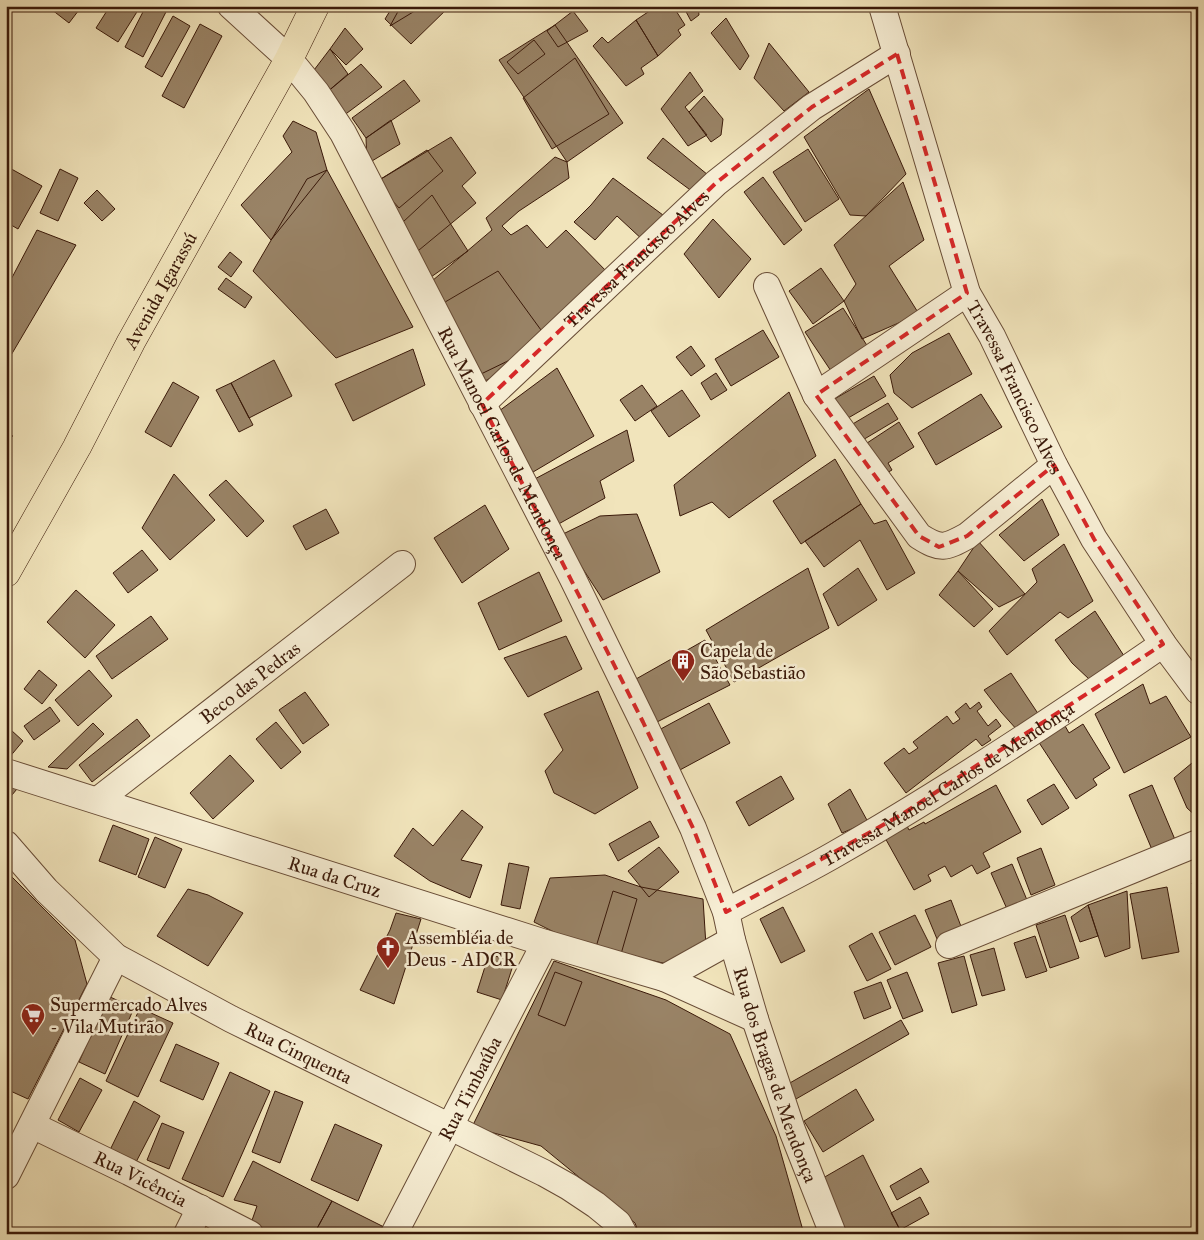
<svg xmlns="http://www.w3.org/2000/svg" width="1204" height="1240" font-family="'IM FELL Great Primer',serif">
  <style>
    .building { fill: #998366; stroke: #3a1909 }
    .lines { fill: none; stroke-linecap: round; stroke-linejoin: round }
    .minor-casing { stroke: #684c36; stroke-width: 28 }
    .primary-casing { stroke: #3a1909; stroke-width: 29 }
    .minor { stroke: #f6edd3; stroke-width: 26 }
    .primary { stroke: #f1e4bb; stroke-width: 28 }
    .marked { fill: none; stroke: #d62828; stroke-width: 4; stroke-dasharray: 10 6; stroke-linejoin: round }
    .labels { text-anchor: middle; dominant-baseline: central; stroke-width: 5; stroke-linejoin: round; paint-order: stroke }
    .street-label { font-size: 19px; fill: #3a1909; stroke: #f6edd3 }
    .poi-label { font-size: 19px; fill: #3a1909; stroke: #f6edd3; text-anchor: start }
  </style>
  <rect width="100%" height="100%" fill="#f1e4bb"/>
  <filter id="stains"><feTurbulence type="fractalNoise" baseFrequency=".004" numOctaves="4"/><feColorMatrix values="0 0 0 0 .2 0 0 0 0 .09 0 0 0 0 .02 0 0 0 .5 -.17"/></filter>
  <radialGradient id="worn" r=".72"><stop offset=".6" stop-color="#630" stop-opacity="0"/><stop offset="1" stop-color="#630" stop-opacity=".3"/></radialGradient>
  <!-- building -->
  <path class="building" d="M47,6H82L69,23Z
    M110,6L140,7L118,42L96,28Z
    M146,6H169L143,57L125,47Z
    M393,6H450L411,44L385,19Z
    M401,6H423L390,26Z
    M657,6H673L685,25L678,30L681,35L658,56L636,20Z
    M683,6H698L699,15L691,21Z
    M573,11L588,31L558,47L547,31Z
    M173,16L190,26L162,77L145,67Z
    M726,18L749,56L740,70L711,33Z
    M636,20L658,56L641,68L644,74L626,86L593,46L602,37L608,43Z
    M200,24L222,36L184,108L162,96Z
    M555,25L623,123L567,162L499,60Z
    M345,28L363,49L346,65L330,49Z
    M534,40L545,54L518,74L507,62Z
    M769,43L809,92L784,111L754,78Z
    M330,49L348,74L326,93L311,74Z
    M575,58L609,114L552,149L523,98Z
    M361,64L382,87L343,116L326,93Z
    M690,72L703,91L685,107L707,135L688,146L661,109Z
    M404,80L420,101L366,138L352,118Z
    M869,89L906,174L866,216L850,215L804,137Z
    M704,96L723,119L721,135L711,142L689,112Z
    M391,120L400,144L367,164L366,138Z
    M293,121L316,132L327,170L271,240L241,205L292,152L283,136Z
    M451,137L476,173L462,186L476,203L413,255L381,179Z
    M663,138L708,175L693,192L647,158Z
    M808,149L839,199L805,222L773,172Z
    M427,150L443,171L399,208L376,182Z
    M555,157L567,162L569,178L519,211L502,226L511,235L527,225L547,248L566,230L610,275L535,355L485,381L432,281L492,230L486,218Z
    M6,166L42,186L18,229L6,222Z
    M60,169L78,178L58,221L40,213Z
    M327,170L413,327L336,358L253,271L307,179Z
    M763,177L802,230L784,245L744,192Z
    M613,178L667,218L645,242L617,216L595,240L574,222L591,205Z
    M903,182L924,240L889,266L919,314L862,339L844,301L856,284L834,245Z
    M97,190L115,209L102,221L84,203Z
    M432,195L468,251L431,277L403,222Z
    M713,219L751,259L719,298L684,254Z
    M37,230L76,245L7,362L6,289Z
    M230,252L242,262L231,277L218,267Z
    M821,268L844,301L813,324L789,291Z
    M498,271L549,341L481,374L440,305Z
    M226,278L252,297L245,308L218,289Z
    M843,308L868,347L831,371L805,332Z
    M763,330L779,357L731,386L715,359Z
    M949,333L972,374L912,408L894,393L890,375L912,353Z
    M691,346L705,366L691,376L676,357Z
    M413,349L425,385L353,421L335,384Z
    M274,360L292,396L249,418L231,383Z
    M557,368L594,436L528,475L495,414Z
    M716,373L727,390L711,400L701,383Z
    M874,376L886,396L843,421L831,401Z
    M173,382L199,397L171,447L145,432Z
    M231,383L253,425L239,432L216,390Z
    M642,385L657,406L635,421L620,400Z
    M682,390L700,416L669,437L651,411Z
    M789,392L816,456L729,518L712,502L680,516L674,485Z
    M981,394L1002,427L936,465L918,433Z
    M888,403L898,419L861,441L851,425Z
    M899,422L914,447L888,463L892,470L883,475L864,445Z
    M6,430L13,436L6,443Z
    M627,430L634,461L600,481L605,498L555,526L531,481Z
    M835,459L861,504L801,544L773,501Z
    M174,474L215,520L170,560L142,528Z
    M226,480L264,521L247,537L209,495Z
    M1042,499L1059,535L1024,561L999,535Z
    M861,504L874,524L886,520L915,573L887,590L860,540L824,567L805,541Z
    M485,505L509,549L462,583L434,538Z
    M326,509L339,533L306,550L293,526Z
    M637,514L660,572L603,600L561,535L600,516Z
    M978,541L1025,594L999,607L958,571Z
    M1064,544L1093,601L1068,618L1060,612L1007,655L989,631L1037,582L1032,569Z
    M142,550L158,570L128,593L113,573Z
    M808,568L829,628L734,682L706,630Z
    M858,568L877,600L838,626L823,594Z
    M958,571L993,609L974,627L939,595Z
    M539,572L562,621L499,650L478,603Z
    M76,590L115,625L85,658L47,622Z
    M1095,611L1126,659L1090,680L1072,663L1055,640Z
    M151,616L168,639L112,679L96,656Z
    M566,636L582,669L528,697L504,658Z
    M705,640L730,685L657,722L636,679Z
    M39,670L57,685L42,704L24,689Z
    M89,670L112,696L78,726L55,700Z
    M1011,673L1041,718L1018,731L1001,712L984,690Z
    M1143,684L1150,704L1166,696L1191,737L1124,773L1095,714Z
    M598,691L638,788L595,814L554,793L545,771L563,750L544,714Z
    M305,692L329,725L303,744L279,710Z
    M979,702L982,707L977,711L988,726L996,719L1001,726L988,736L991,740L982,746L976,739L906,793L884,763L904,748L909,754L918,748L913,742L947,716L953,724L960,719L955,712L966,703L970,709Z
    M709,703L730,743L678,771L657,731Z
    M50,707L60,721L34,740L24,726Z
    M137,719L150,736L92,782L79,765Z
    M276,722L301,752L281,769L256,739Z
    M93,723L104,734L67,769L48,767Z
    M1064,724L1069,733L1083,724L1110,768L1093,779L1097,785L1076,799L1038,741Z
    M11,730L23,741L8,759L6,757V735Z
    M230,755L254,781L213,819L190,793Z
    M1198,758V818L1187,808L1174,778Z
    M781,776L794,799L749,826L736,802Z
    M6,784L17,789L6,802Z
    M1054,784L1069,808L1042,825L1027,800Z
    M996,785L1021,832L983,853L990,867L977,874L972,865L951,877L945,866L928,875L931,881L914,890L884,836L906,824L909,830L924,822L925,824Z
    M1152,785L1176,842L1153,852L1129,795Z
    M850,789L868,822L842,833L828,804Z
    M462,810L483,827L461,860L482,865L470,898L430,881L394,856L413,828L433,846Z
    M650,821L659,837L618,861L609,844Z
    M113,825L149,839L136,875L99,861Z
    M155,837L182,849L165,888L138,877Z
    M659,847L679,872L649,897L628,871Z
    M1041,848L1055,885L1031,895L1017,858Z
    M509,863L529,867L520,909L501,905Z
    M1012,864L1027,900L1007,909L991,873Z
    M6,871L75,940L87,984L28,1099L6,1089Z
    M605,875L641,887L703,899L706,946L667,964L574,942L534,922L550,878Z
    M1198,881V900L1192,883Z
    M1167,887L1179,952L1142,959L1130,894Z
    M188,889L208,895L243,913L208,966L157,936Z
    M613,891L637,899L621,954L596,947Z
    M1127,891L1130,948L1105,957L1088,905Z
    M951,900L962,929L937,939L925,910Z
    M1088,905L1098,936L1080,942L1071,917Z
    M783,907L805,951L781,963L760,919Z
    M396,913L421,919L394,1004L360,990L390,930Z
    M915,915L931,947L895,965L879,932Z
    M1065,915L1079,958L1050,968L1036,925Z
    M872,933L891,969L867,981L849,946Z
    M1035,936L1047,971L1026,978L1014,943Z
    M994,948L1005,990L982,996L970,955Z
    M489,954L514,962L502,1000L477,992Z
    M964,956L977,1005L952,1013L938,963Z
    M554,961L666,1000L730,1034L776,1136L804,1234H639L635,1223L541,1146L472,1127Z
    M555,972L582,982L565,1026L538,1015Z
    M907,972L923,1011L903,1019L887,980Z
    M881,982L891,1008L864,1019L854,992Z
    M108,996L134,1008L105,1074L79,1062Z
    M140,1008L173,1023L138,1097L106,1081Z
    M901,1020L909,1034L796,1099L788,1084Z
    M176,1044L219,1063L203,1100L160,1081Z
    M230,1072L270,1091L223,1197L182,1179Z
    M80,1078L102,1090L79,1132L58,1120Z
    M856,1089L874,1120L823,1152L804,1121Z
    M275,1091L303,1102L280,1163L252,1152Z
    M134,1101L160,1116L135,1164L109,1152Z
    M162,1123L184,1132L169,1169L147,1160Z
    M335,1124L382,1145L358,1201L311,1180Z
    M863,1155L900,1230L888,1234H837L823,1178Z
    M253,1161L332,1201L314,1234H265L250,1226L257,1206L234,1200Z
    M921,1168L929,1182L897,1200L890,1186Z
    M920,1197L929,1214L900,1230L891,1213Z
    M332,1201L384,1227L380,1234H314Z"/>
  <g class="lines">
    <!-- minor casing -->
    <g class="minor-casing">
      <g id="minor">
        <path id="s1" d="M231,6L289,59L316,92L343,133L572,577L643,722L693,828L726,912L732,940L755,1019L792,1130L833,1234"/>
        <path id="s2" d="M882,6L967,293L992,336L1054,465L1094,539L1163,644L1198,691"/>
        <path d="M767,286L816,395"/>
        <path d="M967,293L816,395L919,536C941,550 945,548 967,536L1054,465"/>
        <path id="s3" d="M482,404L716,183L812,107L897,54"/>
        <path id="s4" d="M6,772L545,943L664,978L755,1019"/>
        <path id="s5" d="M98,800L402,564"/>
        <path id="s6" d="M6,844L46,890L116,957L231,1019L544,1173L569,1187L596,1205L618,1223L624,1234"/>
        <path id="s7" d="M726,912C763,892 801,874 837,853C949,789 1057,717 1163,644"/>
        <path d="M949,945L1198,843"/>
        <path d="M664,978L732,940"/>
        <path id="s8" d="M32,1125L129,1172L250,1234"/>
        <path d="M6,1176L116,957"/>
        <path d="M187,1234L200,1208"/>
        <path id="s9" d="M394,1234L545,943"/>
      </g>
    </g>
    <!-- primary casing -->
    <g class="primary-casing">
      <g id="primary">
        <path id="s10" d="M6,573L77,447L131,342L289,59L315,6"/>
      </g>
    </g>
    <!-- minor -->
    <use href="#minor" class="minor"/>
    <!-- primary -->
    <use href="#primary" class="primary"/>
  </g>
  <!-- marked area -->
  <path class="marked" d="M897,54L967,293L816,395L919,536L939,547L967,536L1054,465L1094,539L1163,644L901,815L726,912L693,828L643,722L482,404L716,183L812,107Z"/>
  <!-- icons -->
  <defs>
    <g id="building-pin" transform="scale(1.25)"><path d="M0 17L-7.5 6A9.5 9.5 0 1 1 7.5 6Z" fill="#8f2418" stroke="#f6edd3"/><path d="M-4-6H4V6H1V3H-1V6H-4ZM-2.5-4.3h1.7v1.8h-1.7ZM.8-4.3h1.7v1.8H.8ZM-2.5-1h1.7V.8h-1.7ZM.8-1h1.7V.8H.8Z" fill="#fff"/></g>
    <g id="church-pin" transform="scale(1.25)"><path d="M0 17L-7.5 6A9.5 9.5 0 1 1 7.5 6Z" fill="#8f2418" stroke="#f6edd3"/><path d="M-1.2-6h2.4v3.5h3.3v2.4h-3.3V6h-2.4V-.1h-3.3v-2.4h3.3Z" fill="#fff"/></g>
    <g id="supermarket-pin" transform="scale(1.25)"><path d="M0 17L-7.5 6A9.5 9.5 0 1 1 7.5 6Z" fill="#8f2418" stroke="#f6edd3"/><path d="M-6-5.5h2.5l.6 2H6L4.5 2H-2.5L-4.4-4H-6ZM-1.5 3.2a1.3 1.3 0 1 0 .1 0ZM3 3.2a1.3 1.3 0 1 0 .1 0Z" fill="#fff"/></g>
  </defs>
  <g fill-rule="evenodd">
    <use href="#building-pin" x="683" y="661"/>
    <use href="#church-pin" x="388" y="948"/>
    <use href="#supermarket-pin" x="33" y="1015"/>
  </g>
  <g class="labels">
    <!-- street labels -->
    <g class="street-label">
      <text stroke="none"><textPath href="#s3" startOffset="212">Travessa Francisco Alves</textPath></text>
      <text stroke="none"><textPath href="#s10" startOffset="322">Avenida Igarassú</textPath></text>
      <text stroke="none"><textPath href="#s2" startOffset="405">Travessa Francisco Alves</textPath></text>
      <text stroke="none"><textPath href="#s1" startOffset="519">Rua Manoel Carlos de Mendonça</textPath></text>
      <text stroke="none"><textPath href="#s5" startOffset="192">Beco das Pedras</textPath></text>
      <text stroke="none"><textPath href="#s7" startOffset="256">Travessa Manoel Carlos de Mendonça</textPath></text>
      <text stroke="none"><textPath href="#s4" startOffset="345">Rua da Cruz</textPath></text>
      <text stroke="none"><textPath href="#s6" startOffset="364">Rua Cinquenta</textPath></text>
      <text stroke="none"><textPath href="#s1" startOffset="1209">Rua dos Bragas de Mendonça</textPath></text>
      <text stroke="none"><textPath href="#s9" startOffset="164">Rua Timbaúba</textPath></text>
      <text stroke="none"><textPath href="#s8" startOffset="121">Rua Vicência</textPath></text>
    </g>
    <!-- poi labels -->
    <g class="poi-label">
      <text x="700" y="650">Capela de<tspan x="700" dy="22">São Sebastião</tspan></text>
      <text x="406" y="937">Assembléia de<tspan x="406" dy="22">Deus - ADCR</tspan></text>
      <text x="50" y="1004">Supermercado Alves<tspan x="50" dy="22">- Vila Mutirão</tspan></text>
    </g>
  </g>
  <!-- margin -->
  <rect width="1204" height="1240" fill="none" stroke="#f1e4bb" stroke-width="25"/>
  <rect x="8" y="8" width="1189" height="1225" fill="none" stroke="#3a1909" stroke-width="2.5"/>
  <rect x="12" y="12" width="1179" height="1215" fill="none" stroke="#3a1909"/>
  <rect width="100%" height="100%" filter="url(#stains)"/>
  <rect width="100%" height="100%" fill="url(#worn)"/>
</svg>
